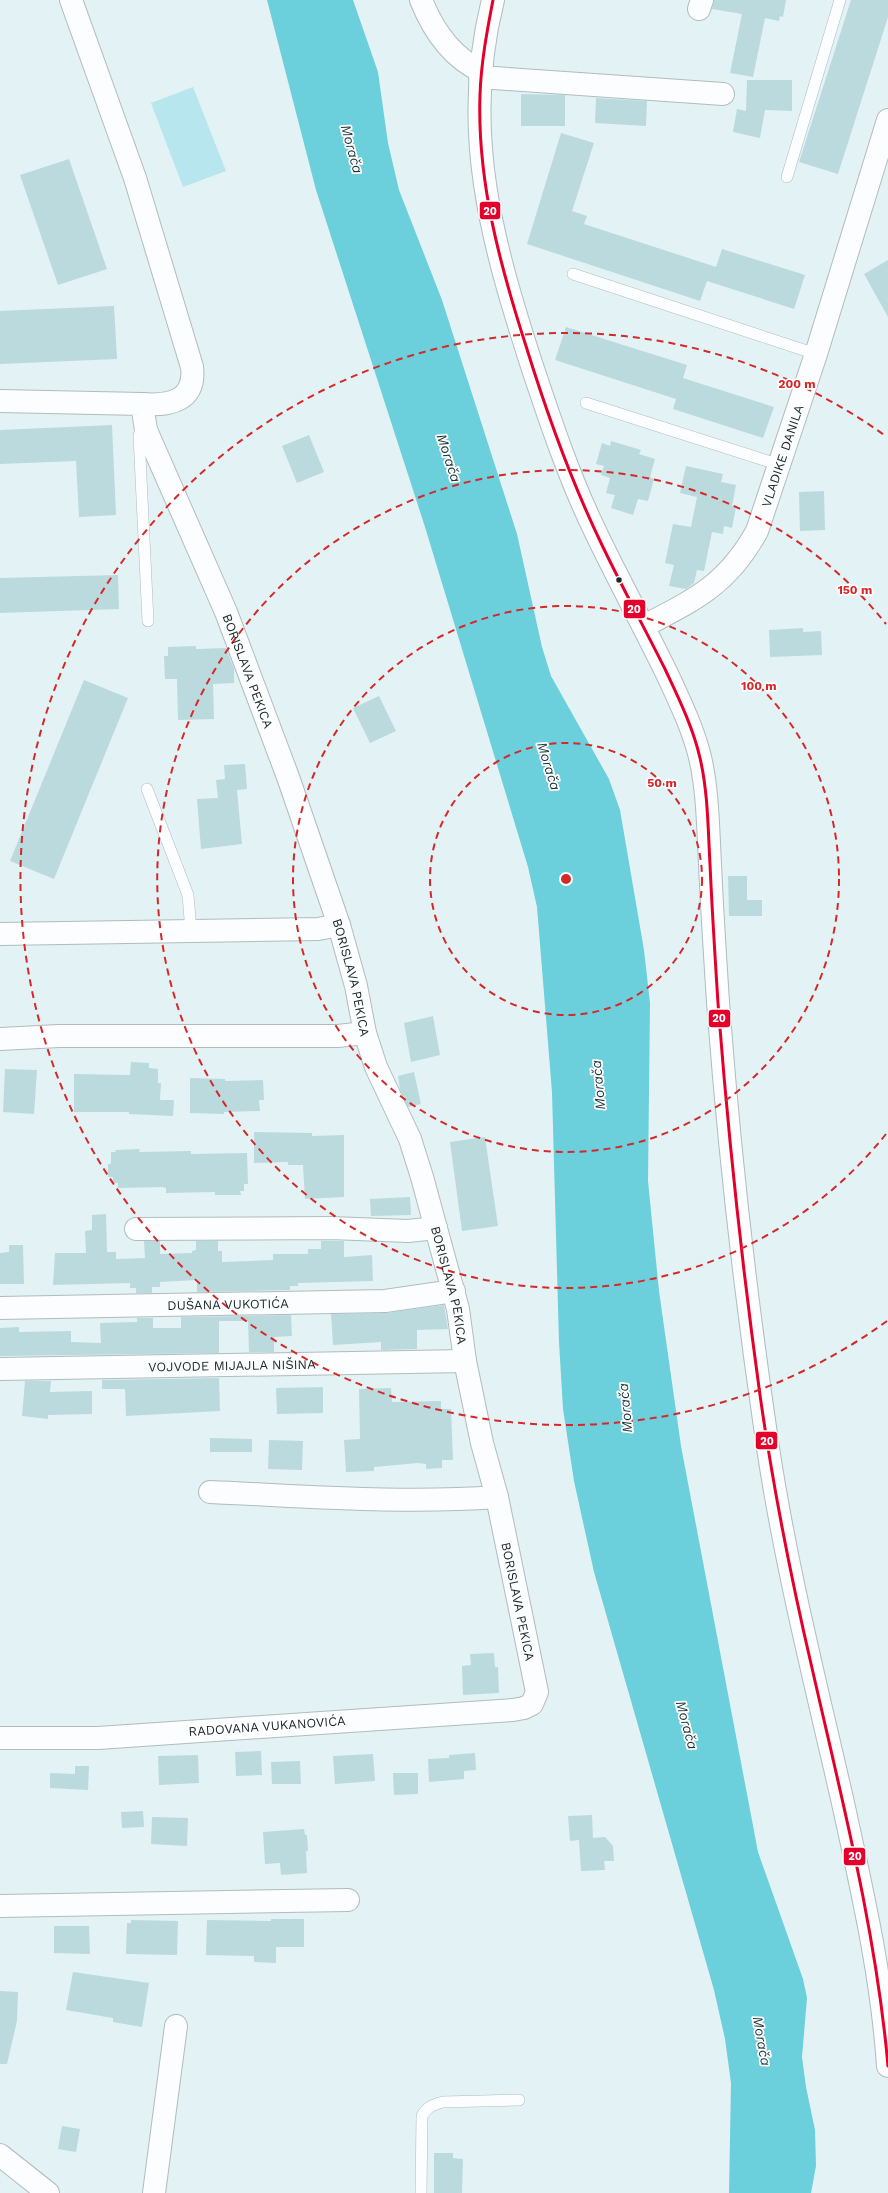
<svg xmlns="http://www.w3.org/2000/svg" width="888" height="2193" font-family="'Work Sans',sans-serif">
  <style>
    .green { fill: #b8e6ee }
    .water { fill: #6ccfdc }
    .building { fill: #bbdade }
    .lines { fill: none; stroke-linecap: round; stroke-linejoin: round }
    .service-casing { stroke: #b0bcbe; stroke-width: 12 }
    .minor-casing { stroke: #b0bcbe; stroke-width: 24 }
    .secondary-casing { stroke: #b0bcbe; stroke-width: 24 }
    .service { stroke: #fbfdfe; stroke-width: 11 }
    .minor { stroke: #fbfdfe; stroke-width: 22 }
    .secondary { stroke: #fbfdfe; stroke-width: 22 }
    .bus-1-casing { stroke: #fff; stroke-width: 6 }
    .bus-1 { stroke: #e4002b; stroke-width: 3 }
    .ring { fill: none; stroke: #d62828; stroke-width: 2; stroke-dasharray: 7 5 }
    .bus-dot { fill: #1d2728; stroke: #fff; stroke-width: 1.5 }
    .labels { text-anchor: middle; dominant-baseline: central; stroke-width: 3.5; stroke-linejoin: round; paint-order: stroke }
    .street-label { font-size: 13px; fill: #1d2728; stroke: #fff }
    .water-label { font-size: 14px; font-style: italic; fill: #1d3437; stroke: #fff }
    .centre { fill: #d62828; stroke: #fff; stroke-width: 2 }
    .ring-label { font-size: 12px; text-anchor: middle; font-weight: bold; fill: #d62828; stroke: #fff; stroke-width: 3.5; stroke-linejoin: round; paint-order: stroke }
    .line-badge { stroke: #fff; stroke-width: 1.5 }
    .badge-label { font-size: 11px; text-anchor: middle; font-weight: bold; fill: #fff }
  </style>
  <rect width="100%" height="100%" fill="#e3f2f5"/>
  <!-- green -->
  <path class="green" d="M193,87L226,171L183,187L151,103Z"/>
  <!-- water -->
  <path class="water" d="M267,0H353L378,72L388,143L399,190L442,300L517,534L542,647L551,676L609,779L620,810L644,950L650,1003L648,1181L659,1291L681,1446L758,1852L803,1979L807,1998L802,2057L806,2087L815,2130L816,2166L811,2193H729L731,2083L725,2039L714,1990L594,1572L574,1481L563,1409L559,1342L552,1092L537,907L528,867L425,527L316,190Z"/>
  <!-- building -->
  <path class="building" d="M714,0H786L783,17L780,16L779,21L765,18L753,77L730,73L742,14L712,9Z
    M851,0H888V17L838,174L799,162Z
    M747,80H792V111L765,110L760,138L733,132L737,109L746,111Z
    M521,94L565,95V126H521Z
    M596,98L647,101L646,126L595,123Z
    M561,133L594,143L572,211L587,216L584,224L716,267L722,249L805,275L794,309L707,281L700,301L527,244Z
    M69,159L107,269L58,285L20,175Z
    M888,260V317L864,274Z
    M114,306L117,359L0,364V311Z
    M566,327L687,365L683,378L774,407L763,438L673,409L676,399L555,360Z
    M112,425L116,515L79,517L76,461L0,464V430Z
    M309,435L324,472L297,483L282,446Z
    M611,441L641,450L639,454L655,459L650,477L654,479L648,501L638,499L633,515L611,508L615,495L606,493L610,478L601,475L604,466L596,464L602,443L610,446Z
    M686,466L723,474L721,482L736,485L732,506L736,507L732,528L724,526L723,534L712,532L704,571L697,570L694,583L686,589L669,586L674,565L665,563L673,524L691,527L697,497L680,493Z
    M824,491L825,530L800,531L799,492Z
    M118,575L119,609L0,613V578Z
    M803,628V632L821,631L822,655L770,657L769,630Z
    M196,646V649L226,648L234,669V683L213,684L214,719L178,720L177,679H165L164,656H168V647Z
    M84,680L128,698L54,879L10,861Z
    M379,696L396,731L370,743L353,708Z
    M245,764L247,789L237,790L242,844L201,849L197,799L218,798L216,780L225,779L224,765Z
    M728,876H747V900H762V916H729Z
    M433,1016L440,1055L411,1062L404,1023Z
    M131,1062L149,1063V1068L158,1069V1083H161L160,1100H174L173,1116L129,1114V1112H74V1074L130,1075Z
    M5,1069L37,1070L34,1114L3,1112Z
    M414,1072L421,1104L408,1107L400,1089L398,1076Z
    M190,1078L225,1079V1081L263,1080L264,1100H259L260,1111L224,1112V1114L190,1113Z
    M254,1132L312,1133V1136L344,1135V1197L305,1199L303,1165H288V1162L254,1163Z
    M485,1137L498,1226L462,1231L450,1142Z
    M140,1149L139,1152L191,1151V1154L247,1153L248,1184H244V1191H240L241,1195H215V1192L166,1193V1188L163,1187L118,1188V1183H113V1177H108V1164H111V1152H116L115,1150Z
    M410,1197L411,1215L371,1216L370,1199Z
    M106,1214L107,1252H116V1259L145,1258L144,1241H160V1254L192,1253V1251L196,1250V1241H218V1251H222V1262L273,1260V1254H308V1249H321V1241H344V1257L372,1255L373,1281L298,1283V1286H290V1290L197,1292V1280L160,1282V1287H152V1293H136V1288H130V1283L53,1285L55,1253H86L85,1231L92,1230V1215Z
    M9,1245H23L24,1284H0V1253L9,1252Z
    M444,1305L448,1329L417,1330V1349L381,1350V1342L333,1345L331,1314L387,1313Z
    M291,1315L292,1336L274,1337V1352H249L248,1321H219V1353L0,1356V1328L19,1327V1332L71,1331V1342L101,1343L100,1323L137,1322V1318H153V1328H181V1317Z
    M219,1378L220,1411L126,1416L125,1389H102V1380Z
    M25,1381H51L50,1392L92,1391V1414L48,1415V1419L22,1416Z
    M323,1387V1413L277,1414L276,1388Z
    M391,1388L392,1402L441,1401V1409H451L453,1460H442V1468L426,1469V1464L418,1463L374,1467V1471L346,1472L344,1440L360,1439L359,1389Z
    M210,1438L252,1439V1452H210Z
    M269,1440L303,1441L302,1470L268,1469Z
    M494,1653L495,1667H498L499,1693L463,1695L462,1666L471,1665L470,1654Z
    M261,1751L262,1775L236,1776L235,1752Z
    M475,1753L476,1770L464,1771V1779L429,1782L428,1759L449,1758V1755Z
    M373,1754L375,1781L335,1784L333,1756Z
    M198,1755L199,1783L159,1785L158,1756Z
    M300,1761L301,1784H272L271,1762Z
    M75,1766H89L88,1790L50,1788V1773L75,1774Z
    M393,1773H418V1794L394,1795Z
    M143,1811L144,1827L122,1828L121,1812Z
    M592,1815L593,1838L605,1837L613,1846L614,1861H604L605,1870L581,1871L579,1840L570,1841L568,1816Z
    M152,1817L188,1818L187,1846L151,1844Z
    M304,1829L305,1835H307L308,1851H306L307,1873L281,1875L280,1863L265,1864L263,1832Z
    M271,1919H304V1947H276V1963L254,1962V1956L206,1955L207,1920L271,1921Z
    M131,1920L178,1921L177,1955L126,1954L127,1923H131Z
    M54,1926H89L90,1954L54,1953Z
    M73,1972L149,1983L142,2027L113,2022V2018L66,2010Z
    M0,1991L18,1992L17,2021L7,2064H0Z
    M62,2126L80,2129L76,2152L58,2149Z
    M434,2153H453V2158L463,2159L462,2193H434Z"/>
  <g class="lines">
    <!-- service casing -->
    <g class="service-casing">
      <path id="service" d="M787,177L840,0
        M573,274L816,354
        M586,403L780,465
        M142,426L139,436L148,621
        M147,789L188,895L191,931
        M421,2193L422,2116C427,2107 432,2105 443,2102L519,2100"/>
    </g>
    <!-- minor casing -->
    <g class="minor-casing">
      <g id="minor">
        <path d="M71,0L135,178L192,367C196,401 170,406 142,404"/>
        <path d="M421,0C433,30 451,57 481,71"/>
        <path d="M699,9L702,0"/>
        <path d="M480,77L723,94"/>
        <path id="s1" d="M0,401L142,404L146,430L226,612L288,777L339,925L356,986L365,1033L376,1067L410,1139L422,1177L458,1309L465,1361L482,1443L497,1497L537,1692L532,1704L524,1708L513,1710L98,1738H0"/>
        <path id="s2" d="M644,626C696,599 728,584 757,531L816,354L888,120"/>
        <path d="M0,934L318,929L339,925"/>
        <path d="M0,1039L59,1036H338L365,1033"/>
        <path d="M136,1229L331,1228L408,1231L436,1228"/>
        <path id="s3" d="M0,1308L385,1301L454,1291"/>
        <path id="s4" d="M0,1369L465,1361"/>
        <path d="M210,1492C306,1496 401,1504 497,1497"/>
        <path d="M0,1906L348,1900"/>
        <path d="M0,2155L48,2193"/>
        <path d="M154,2193L176,2026"/>
      </g>
    </g>
    <!-- secondary casing -->
    <g class="secondary-casing">
      <path id="secondary" d="M493,0C460,130 492,242 532,366C551,423 570,480 597,535C620,583 646,630 669,678C681,704 693,729 700,757C708,792 708,828 710,864C712,910 715,956 718,1002C729,1151 746,1300 768,1448C786,1567 816,1685 843,1803C862,1890 882,1976 888,2066"/>
    </g>
    <!-- service -->
    <use href="#service" class="service"/>
    <!-- minor -->
    <use href="#minor" class="minor"/>
    <!-- secondary -->
    <use href="#secondary" class="secondary"/>
    <!-- bus-1 casing -->
    <g class="bus-1-casing">
      <path id="bus-1" d="M493,0C487,31 481,63 480,95C477,181 500,265 526,346C547,414 571,481 602,545C622,587 644,627 665,669C678,697 693,727 700,758C708,792 708,829 710,864C712,910 715,956 718,1003C728,1134 742,1265 760,1395C773,1487 791,1578 812,1668C842,1800 876,1931 888,2066"/>
    </g>
    <!-- bus-1 -->
    <use href="#bus-1" class="bus-1"/>
  </g>
  <!-- distance rings -->
  <g class="ring">
    <circle cx="566" cy="879" r="136"/>
    <circle cx="566" cy="879" r="273"/>
    <path d="M886 1134A409 409 0 1 1 886 624"/>
    <path d="M887 1321A546 546 0 1 1 887 437"/>
  </g>
  <!-- markers -->
  <circle class="bus-dot" cx="619" cy="580" r="3.5"/>
  <g class="labels">
    <!-- street labels -->
    <g class="street-label">
      <text stroke="none"><textPath href="#s2" startOffset="230">VLADIKE DANILA</textPath></text>
      <text stroke="none"><textPath href="#s1" startOffset="430">BORISLAVA PEKICA</textPath></text>
      <text stroke="none"><textPath href="#s1" startOffset="754">BORISLAVA PEKICA</textPath></text>
      <text stroke="none"><textPath href="#s1" startOffset="1078">BORISLAVA PEKICA</textPath></text>
      <text stroke="none"><textPath href="#s3" startOffset="228">DUŠANA VUKOTIĆA</textPath></text>
      <text stroke="none"><textPath href="#s4" startOffset="232">VOJVODE MIJAJLA NIŠINA</textPath></text>
      <text stroke="none"><textPath href="#s1" startOffset="1402">BORISLAVA PEKICA</textPath></text>
      <text transform="translate(267 1726) rotate(-4)">RADOVANA VUKANOVIĆA</text>
    </g>
    <!-- water labels -->
    <g class="water-label">
      <text transform="translate(352 149) rotate(75)">Morača</text>
      <text transform="translate(449 458) rotate(72)">Morača</text>
      <text transform="translate(549 766) rotate(73)">Morača</text>
      <text transform="translate(598 1085) rotate(-95)">Morača</text>
      <text transform="translate(625 1408) rotate(-95)">Morača</text>
      <text transform="translate(687 1725) rotate(75)">Morača</text>
      <text transform="translate(762 2041) rotate(80)">Morača</text>
    </g>
  </g>
  <circle cx="566" cy="879" r="6" class="centre"/>
  <g class="ring-label">
    <text x="797" y="388">200 m</text>
    <text x="855" y="594">150 m</text>
    <text x="759" y="690">100 m</text>
    <text x="662" y="787">50 m</text>
  </g>
  <g class="line-badge">
    <rect x="479" y="201" width="22" height="19" rx="4" fill="#e4002b"/>
    <rect x="623" y="599" width="23" height="20" rx="4" fill="#e4002b"/>
    <rect x="708" y="1009" width="23" height="19" rx="4" fill="#e4002b"/>
    <rect x="755" y="1431" width="23" height="19" rx="4" fill="#e4002b"/>
    <rect x="843" y="1847" width="23" height="19" rx="4" fill="#e4002b"/>
  </g>
  <g class="badge-label">
    <text x="490" y="215">20</text>
    <text x="634" y="613">20</text>
    <text x="719" y="1022">20</text>
    <text x="767" y="1445">20</text>
    <text x="855" y="1860">20</text>
  </g>
</svg>
